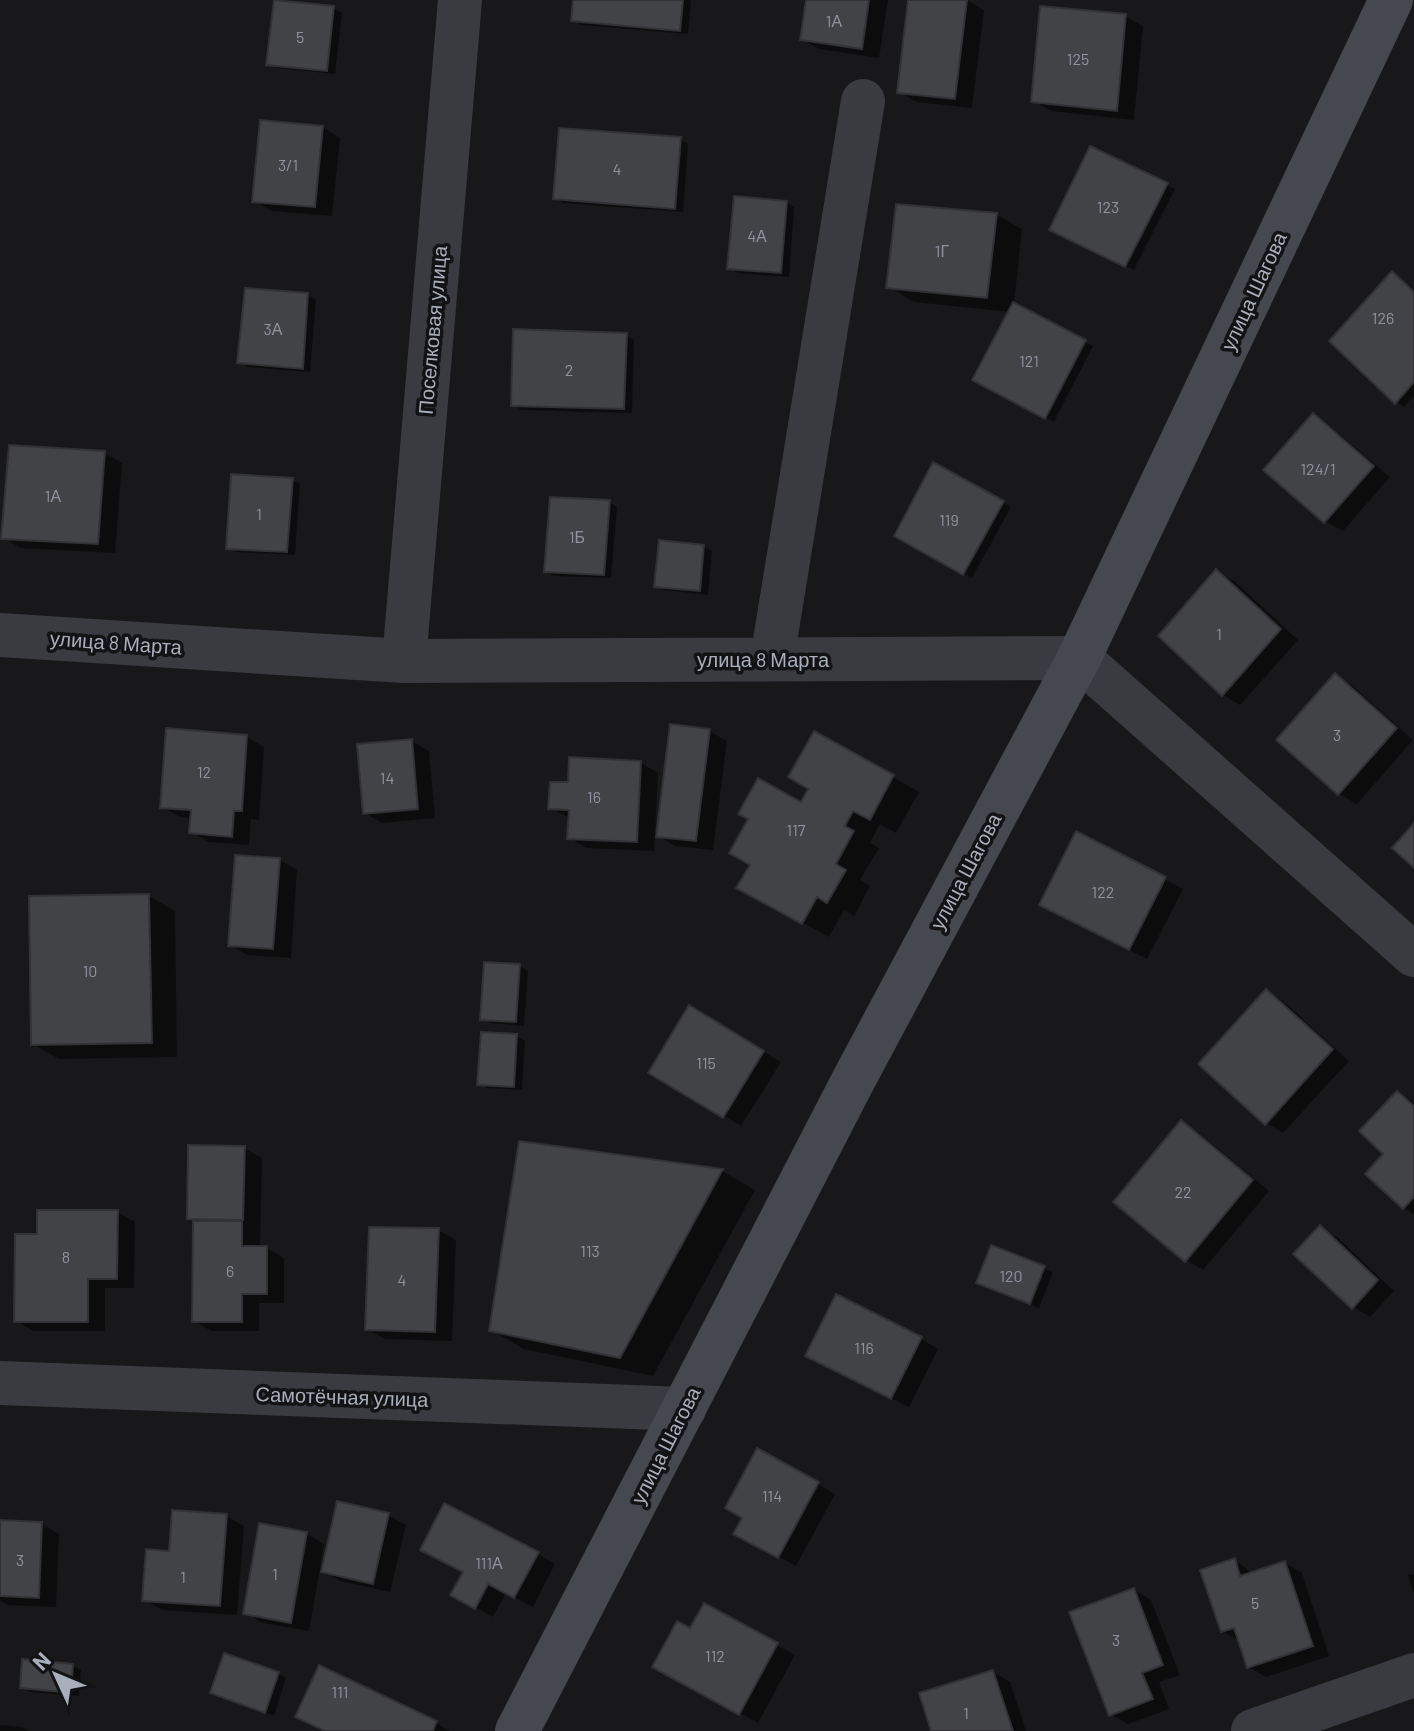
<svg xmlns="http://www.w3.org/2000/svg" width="1414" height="1731" font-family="Barlow,sans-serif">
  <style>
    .shadow { fill: #0007 }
    .building { fill: #424347; stroke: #323136; stroke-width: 2 }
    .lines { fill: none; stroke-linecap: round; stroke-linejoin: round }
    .street { stroke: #3a3b41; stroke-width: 44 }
    .secondary { stroke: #46484f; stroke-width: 44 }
    .labels { text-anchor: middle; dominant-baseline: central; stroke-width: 7; stroke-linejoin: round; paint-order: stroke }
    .number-label { font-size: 16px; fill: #8f939e }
    .street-label { font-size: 20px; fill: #a9aebb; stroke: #131315 }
  </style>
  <rect width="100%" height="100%" fill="#18181a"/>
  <!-- shadow -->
  <path class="shadow" d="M575,0H691L688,34L581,25L573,20Z
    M808,0H888L879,58L819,49L802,39Z
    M910,0H967L984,10L972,108L917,102L899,92Z
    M333,8L342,13L335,74L277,68L269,64Z
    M1125,16L1143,26L1134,120L1051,111L1033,101Z
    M323,127L340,138L332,216L272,211L254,201Z
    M680,139L688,144L683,212L563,203L555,198Z
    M1091,148L1175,189L1134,270L1059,234Z
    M786,202L794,207L789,277L738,273L729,268Z
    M997,215L1022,229L1014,304L1093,346L1054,422L975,379L1010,312L914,302L889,287Z
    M1392,273L1414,291V396L1404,407L1396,402Z
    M308,295L316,300L310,372L248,367L239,362Z
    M626,335L634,340L632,413L521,410L513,405Z
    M1313,416L1330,426L1390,477L1343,531L1325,521Z
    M104,453L122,463L115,553L21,548L3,538Z
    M934,465L1011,507L972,578L897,535Z
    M292,480L300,484L295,555L237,552L229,547Z
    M609,502L617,507L611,578L554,576L546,571Z
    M704,547L712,551L708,595L664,590L656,586Z
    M1217,571L1234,581L1298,640L1240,705L1223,695Z
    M1335,676L1353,686L1413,740L1357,804L1339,794L1279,740Z
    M709,731L727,741L713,850L675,846L655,834L654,851L587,848L569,838L570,818L550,808L570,785L641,763L658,773L655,833H658Z
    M815,733L919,792L896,833L880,824L870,843L879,848L860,880L870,886L854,916L844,910L829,937L765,902L811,788Z
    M247,737L264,747L259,820L251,819L249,845L209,842L191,832L193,818L180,817L162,807Z
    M412,741L429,751L435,818L382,823L365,813Z
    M1077,834L1183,889L1147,959L1059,915Z
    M236,857L280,860L297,870L291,958L247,955L230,945Z
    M149,896L175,911L177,1057L59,1059L33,1044Z
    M520,966L528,971L524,1026L491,1023L482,1018Z
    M1266,991L1283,1001L1349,1061L1283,1133L1266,1123Z
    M690,1008L781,1062L741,1126L651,1072Z
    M517,1036L525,1041L522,1090L487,1088L479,1083Z
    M1398,1093L1414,1103V1214L1404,1208L1386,1154Z
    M1182,1123L1199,1133L1269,1191L1203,1270L1186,1260Z
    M520,1143L722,1171L755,1190L653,1376L524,1349L491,1330Z
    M244,1148L262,1158L260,1248H267L284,1258V1303H259V1331H211L194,1321L195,1221L189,1218Z
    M117,1212L135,1222L134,1288H105V1331H34L16,1321L39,1236Z
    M1320,1228L1338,1238L1394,1291L1370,1317L1353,1307Z
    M438,1230L456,1240L452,1341L385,1339L367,1329Z
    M992,1247L1053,1272L1039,1308L978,1282Z
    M921,1339L938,1349L909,1407L825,1365Z
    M818,1484L835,1494L796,1566L753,1543Z
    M388,1515L406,1525L390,1592L340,1581L320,1569L309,1631L263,1623L245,1613L307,1534L324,1544L320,1568L323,1569Z
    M226,1516L244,1526L237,1615L162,1610L144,1600L171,1553Z
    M0,1522L42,1524L59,1534L56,1607L7,1605L0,1601Z
    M538,1554L555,1564L533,1607L506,1593L493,1617L453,1595Z
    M1235,1560L1253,1574L1285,1563L1302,1573L1329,1656L1266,1677L1248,1667L1240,1641L1222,1631Z
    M1414,1574V1593L1408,1575Z
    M1134,1590L1151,1600L1180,1675L1159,1682L1169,1709L1128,1724L1110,1714Z
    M705,1606L795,1655L758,1723L672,1677L691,1630Z
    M73,1666L81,1670L79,1696L30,1692L22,1687Z
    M320,1668L436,1723L450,1731H325Z
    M993,1672L1010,1682L1026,1731H933Z
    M278,1673L286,1678L274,1716L212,1692Z
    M0,1725L22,1727L29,1731H0Z"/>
  <!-- building -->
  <path class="building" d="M274,0L334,6L327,71L266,65Z
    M573,0H683L680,31L571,21Z
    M806,0H869L862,49L800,40Z
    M908,0H967L955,99L897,93Z
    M1040,6L1126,14L1117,111L1031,102Z
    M260,120L323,126L315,207L252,202Z
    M559,128L681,137L675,209L553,199Z
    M1090,146L1168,183L1125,267L1049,230Z
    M734,196L787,201L781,273L727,269Z
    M896,204L997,213L987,298L886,288Z
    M1392,271L1414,292V382L1395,404L1329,341Z
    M245,288L308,293L303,369L237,363Z
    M1013,302L1086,340L1045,419L972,380Z
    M513,329L627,333L624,409L511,406Z
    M1313,413L1374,466L1324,523L1263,470Z
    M9,445L105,451L98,544L1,539Z
    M933,462L1004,501L963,575L894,536Z
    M231,474L293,478L287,552L226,549Z
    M550,497L610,500L604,575L544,572Z
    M659,540L704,545L700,591L654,587Z
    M1216,569L1281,629L1222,696L1158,636Z
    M1335,673L1397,728L1338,795L1276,740Z
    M670,724L710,729L696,841L656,837Z
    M166,728L247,735L242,811H234L232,837L189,833L191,810L160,808Z
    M814,731L894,775L870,820L853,811L845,826L854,831L836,864L846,870L827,903L817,897L802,924L736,888L750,865L729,853L748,819L738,814L758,778L801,802L808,789L788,777Z
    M412,739L418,809L363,814L357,744Z
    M569,757L641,761L637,842L567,839L569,810L548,809L550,782H568Z
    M1414,823V868L1392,848Z
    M1076,831L1166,877L1129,950L1039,905Z
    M235,855L280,858L273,949L228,946Z
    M149,894L152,1043L31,1045L29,896Z
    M484,962L520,964L516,1022L480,1020Z
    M1266,989L1333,1049L1265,1125L1198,1064Z
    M689,1005L764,1051L723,1118L648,1073Z
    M481,1032L517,1034L514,1087L477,1085Z
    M1397,1091L1414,1106V1197L1403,1209L1365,1174L1383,1154L1359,1131Z
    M1181,1120L1253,1180L1185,1262L1113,1202Z
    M519,1141L723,1169L620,1358L489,1331Z
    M188,1145L245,1146L243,1220L187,1219Z
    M37,1210H118L117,1279H88V1322H14L15,1234H37Z
    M193,1221H242V1246H267V1294H242V1322H192Z
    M1320,1225L1378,1280L1352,1309L1293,1254Z
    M369,1227L439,1228L435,1332L365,1330Z
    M991,1245L1045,1266L1030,1304L976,1283Z
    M836,1294L922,1337L891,1399L805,1356Z
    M757,1448L819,1482L778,1558L733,1534L742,1518L725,1508Z
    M337,1501L389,1513L373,1584L321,1572Z
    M444,1503L539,1552L514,1598L488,1584L475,1609L450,1595L463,1572L420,1550Z
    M172,1510L227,1514L220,1606L142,1601L146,1549L169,1551Z
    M0,1520L42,1522L39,1598L0,1596Z
    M259,1523L307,1532L291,1623L243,1614Z
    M1235,1558L1240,1576L1285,1561L1313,1646L1247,1668L1234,1628L1221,1632L1200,1570Z
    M1134,1588L1163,1665L1142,1673L1153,1699L1109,1716L1069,1612Z
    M704,1603L778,1643L739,1715L652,1667L677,1621L690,1628Z
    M224,1653L279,1672L265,1713L210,1693Z
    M22,1659L73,1664L71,1693L20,1688Z
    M319,1665L437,1721L433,1731H325L295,1717Z
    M993,1670L1013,1731H931L919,1693Z"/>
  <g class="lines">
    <!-- street -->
    <path class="street" d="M0,635L404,661L1079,658L1414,955
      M772,659L863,101
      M404,661L460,0
      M0,1383L684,1409
      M1253,1731L1414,1675"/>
    <!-- secondary -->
    <path class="secondary" d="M517,1731L854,1079L1079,658L1391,0"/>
  </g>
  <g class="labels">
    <!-- number labels -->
    <g class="number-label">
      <text x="834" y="20">1А</text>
      <text x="300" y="36">5</text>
      <text x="1078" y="58">125</text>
      <text x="288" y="164">3/1</text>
      <text x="617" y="168">4</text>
      <text x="1108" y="206">123</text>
      <text x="757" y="235">4А</text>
      <text x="942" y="250">1Г</text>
      <text x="1383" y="317">126</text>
      <text x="273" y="328">3А</text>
      <text x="1029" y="360">121</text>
      <text x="569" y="369">2</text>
      <text x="1318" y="468">124/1</text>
      <text x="53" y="495">1А</text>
      <text x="259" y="513">1</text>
      <text x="949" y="519">119</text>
      <text x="577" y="536">1Б</text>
      <text x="1219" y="633">1</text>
      <text x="1337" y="734">3</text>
      <text x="204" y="771">12</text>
      <text x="387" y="777">14</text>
      <text x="594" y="796">16</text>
      <text x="796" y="829">117</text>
      <text x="1103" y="891">122</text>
      <text x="90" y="970">10</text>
      <text x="706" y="1062">115</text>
      <text x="1183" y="1191">22</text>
      <text x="590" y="1250">113</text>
      <text x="66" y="1256">8</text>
      <text x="230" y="1270">6</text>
      <text x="1011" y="1275">120</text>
      <text x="402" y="1279">4</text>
      <text x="864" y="1347">116</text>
      <text x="772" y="1495">114</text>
      <text x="20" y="1559">3</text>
      <text x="489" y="1562">111А</text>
      <text x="275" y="1573">1</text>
      <text x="183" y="1576">1</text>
      <text x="1255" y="1602">5</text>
      <text x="1116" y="1639">3</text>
      <text x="715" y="1655">112</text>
      <text x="340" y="1691">111</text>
      <text x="966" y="1712">1</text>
    </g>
    <!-- street labels -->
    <g class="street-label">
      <text transform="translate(1253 291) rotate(-65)">улица Шагова</text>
      <text transform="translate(432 330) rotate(-85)">Поселковая улица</text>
      <text transform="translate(116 642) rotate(4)">улица 8 Марта</text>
      <text x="763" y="659">улица 8 Марта</text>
      <text transform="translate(965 871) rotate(-62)">улица Шагова</text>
      <text transform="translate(342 1396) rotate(2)">Самотёчная улица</text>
      <text transform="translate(665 1445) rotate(-63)">улица Шагова</text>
    </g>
  </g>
  <!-- north arrow -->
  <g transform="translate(56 1675) rotate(314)" stroke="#131315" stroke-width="6" paint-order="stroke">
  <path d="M0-6L14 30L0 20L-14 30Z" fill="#a9aebb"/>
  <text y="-12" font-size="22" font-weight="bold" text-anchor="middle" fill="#a9aebb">N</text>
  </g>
</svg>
